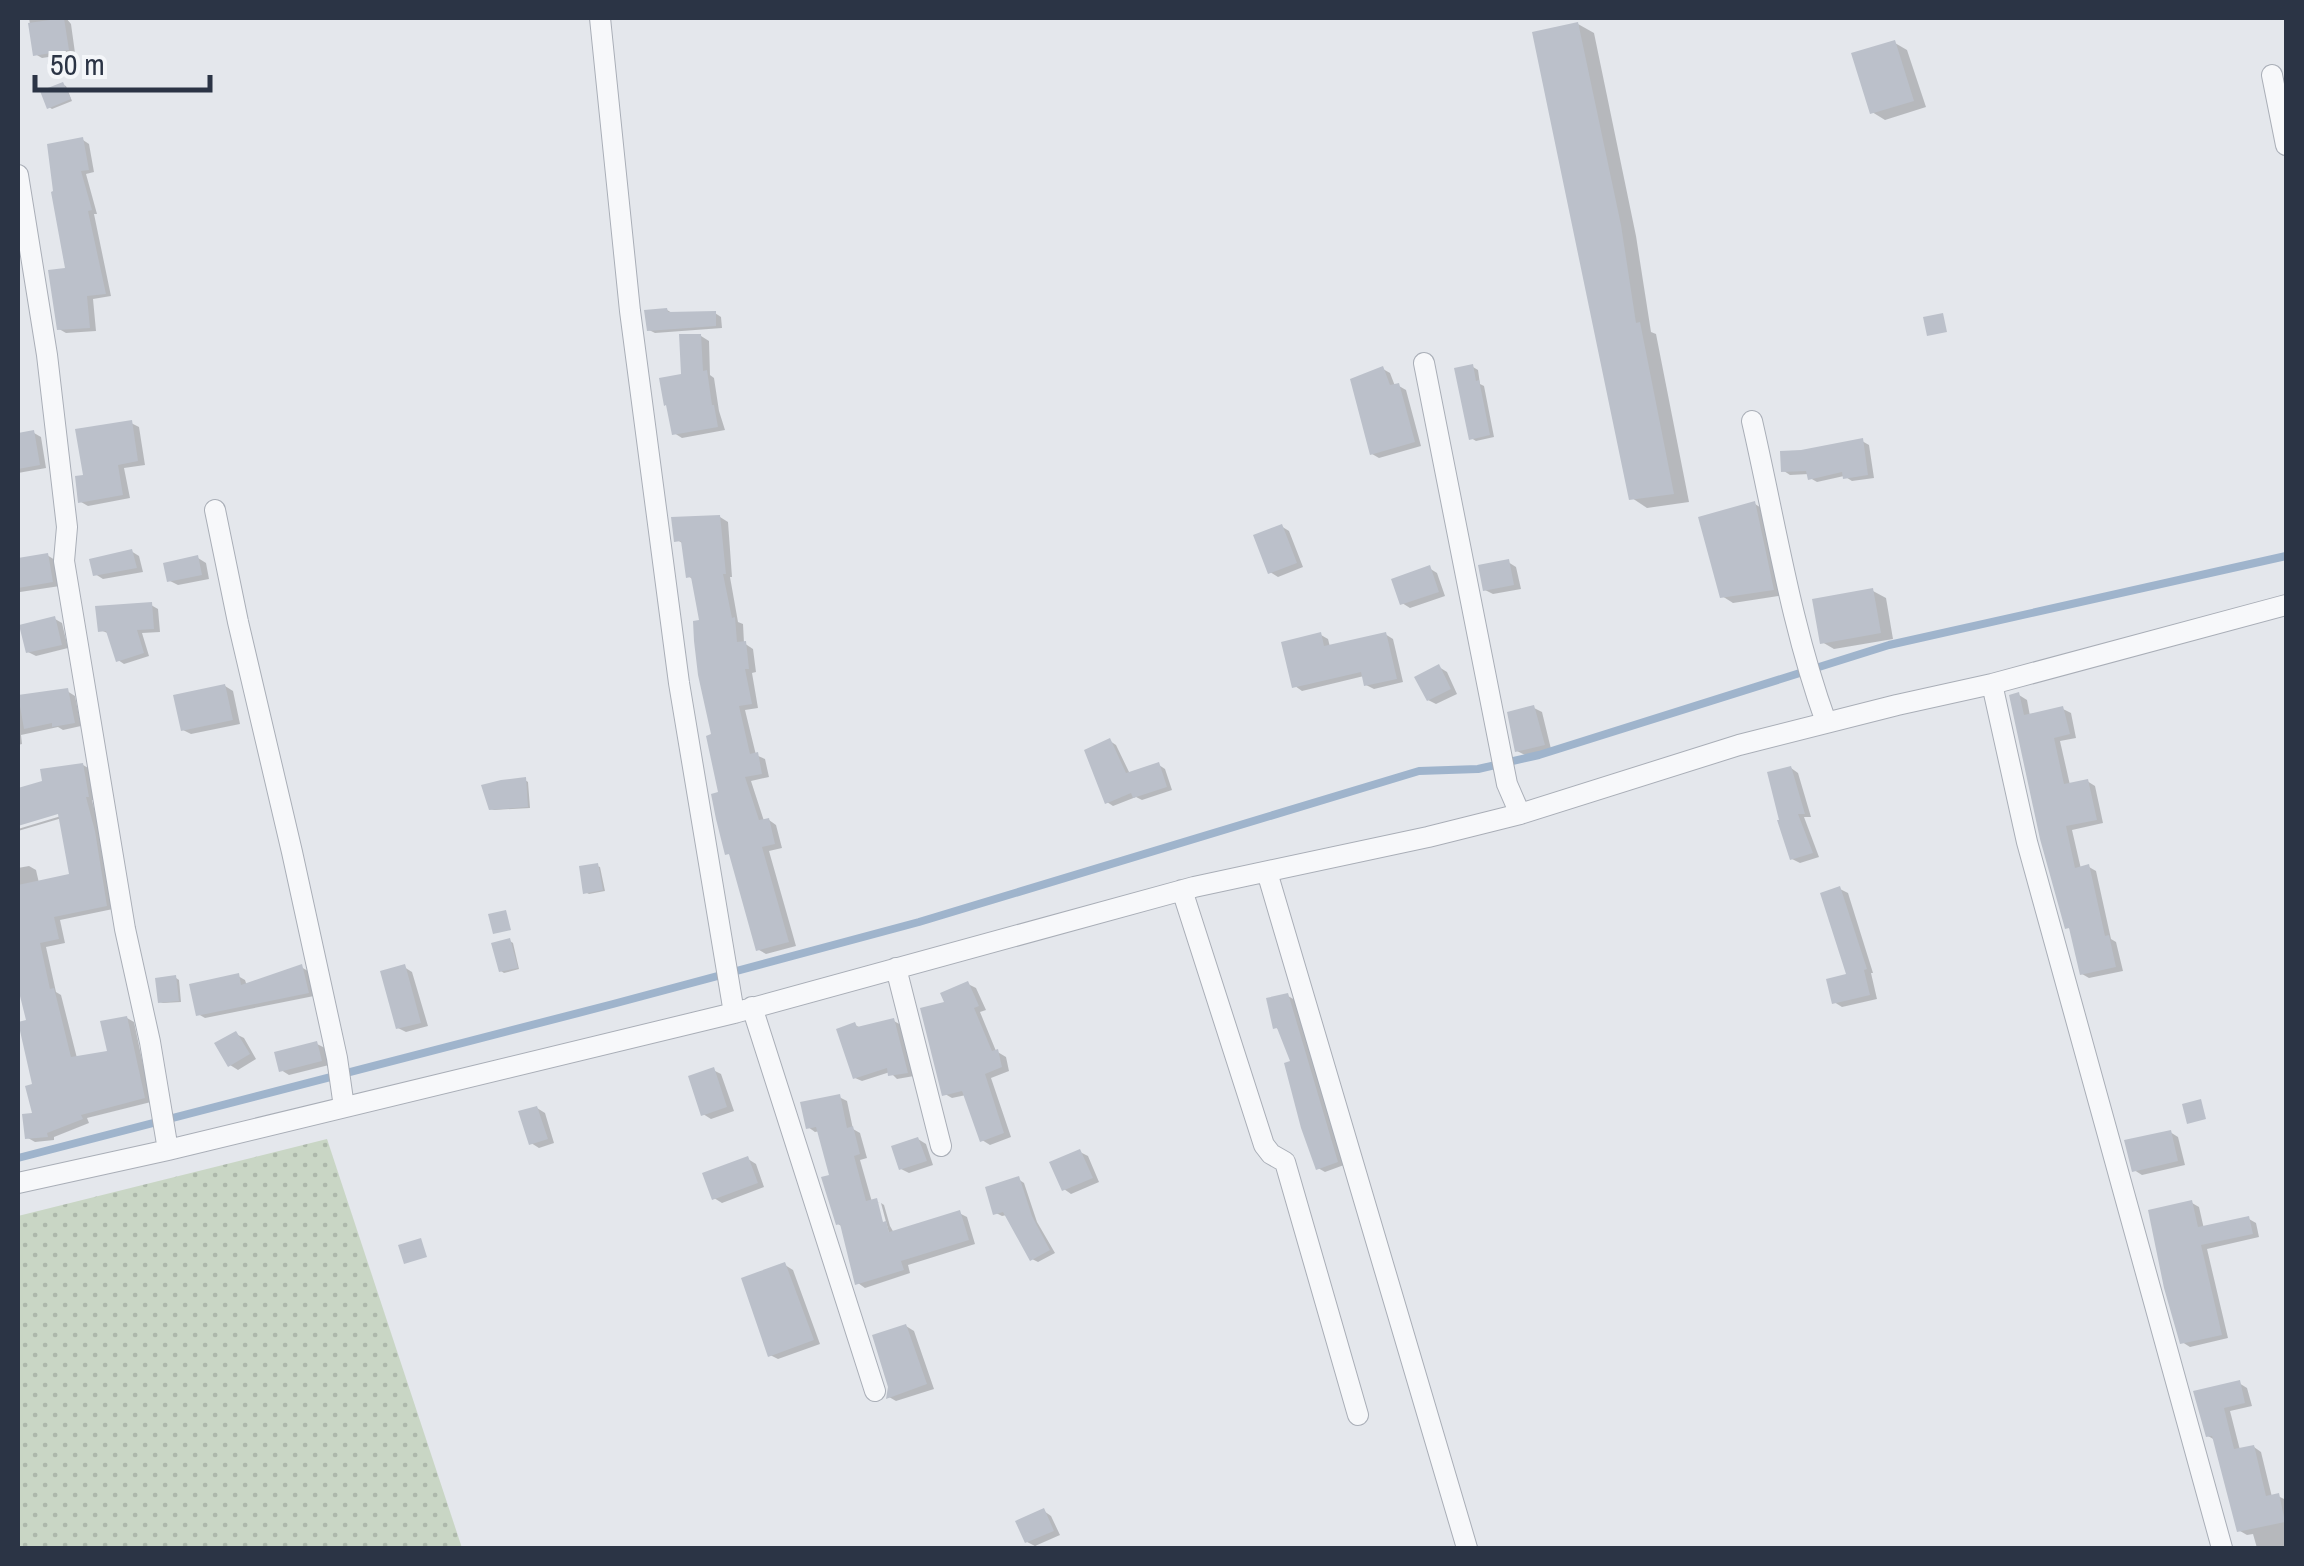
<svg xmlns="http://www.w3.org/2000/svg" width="2304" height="1566" font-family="'Archivo Narrow',sans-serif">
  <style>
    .grass { fill: url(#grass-dots) }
    .shadow { fill: #0003 }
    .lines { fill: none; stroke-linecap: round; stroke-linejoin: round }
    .stream { stroke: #9fb4cc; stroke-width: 8 }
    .building { fill: #bbc0ca }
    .minor-casing { stroke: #a9aeb7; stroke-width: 22 }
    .minor { stroke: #f7f8fa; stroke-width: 20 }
  </style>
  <defs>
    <pattern id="grass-dots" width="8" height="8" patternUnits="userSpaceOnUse" patternTransform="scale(2.5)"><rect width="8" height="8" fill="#c9d6c5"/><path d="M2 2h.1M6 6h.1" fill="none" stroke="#adb8ab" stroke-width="1.8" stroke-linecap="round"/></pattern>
  </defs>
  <rect width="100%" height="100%" fill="#e4e7ec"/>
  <!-- grass -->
  <path class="grass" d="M327,1139L462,1548H18V1216Z"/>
  <!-- shadow -->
  <path class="shadow" d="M29,18H66L71,24L75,53L42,58L35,54Z
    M1578,24L1594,33L1636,236L1651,332L1656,334L1689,502L1647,508L1632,498Z
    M1895,43L1907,50L1926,107L1885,120L1872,112Z
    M63,85L66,86L72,101L52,109L49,107Z
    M83,140L89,144L94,172L86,174L97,214H94L111,296L93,299L96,331L66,333L59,329Z
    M667,310L674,314L715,313L721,317L722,328L655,333L649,330Z
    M701,336L709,341L710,375L714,378L719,411L725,430L682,438L674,433L683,377Z
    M1473,367L1478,370L1480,384L1484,386L1494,437L1476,441L1471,438Z
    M1383,369L1390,373L1395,386H1399L1406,390L1421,446L1379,458L1372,454Z
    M131,423L139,427L145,465L124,468L130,498L88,506L81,502L86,477Z
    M34,433L41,437L46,468L18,473V435Z
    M1862,441L1869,445L1874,478L1852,481L1844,476L1817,482L1810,478L1809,474L1790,475L1784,471Z
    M1755,504L1766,511L1784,595L1733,603L1722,596Z
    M720,517L728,522L732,577H730L738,622L743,624L744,643L753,649L756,672L752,673L758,708L745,710L756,755L765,759L769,777L751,781L764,821L769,820L776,825L782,848L769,851L796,946L766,954L759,950L732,856L727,853L702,623L694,580L688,576L684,544L677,540Z
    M1281,526L1289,531L1303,567L1278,577L1270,572Z
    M131,551L139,556L143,572L103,579L95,574Z
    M47,555L55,560L60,586L20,592L18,591V561Z
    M198,558L206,563L209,579L178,585L170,581Z
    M1508,562L1516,567L1521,589L1493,594L1485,590Z
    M1429,568L1437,573L1445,596L1410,608L1402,603Z
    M1873,591L1886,598L1893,639L1834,649L1822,642Z
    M151,605L158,609L160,632L142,633L149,656L124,664L118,660L110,634L100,630Z
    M55,619L62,623L68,648L36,656L28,652Z
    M1385,634L1393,639L1403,682L1374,689L1366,685L1364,676L1302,691L1295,686L1321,635L1328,639L1330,647Z
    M1439,667L1447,672L1457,694L1436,704L1428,700Z
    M225,686L233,691L240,724L191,734L183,730Z
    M67,691L75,696L81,726L63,730L58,727L21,735L22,744L18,745V706Z
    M2019,695L2027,700L2030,716L2063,709L2071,713L2076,738L2060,741L2070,785L2087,781L2095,786L2103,823L2072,830L2081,869L2089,867L2096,871L2111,939L2116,942L2123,971L2089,978L2082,974L2072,930L2067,927Z
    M1534,708L1542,712L1551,749L1525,755L1517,751Z
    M1110,741L1116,745L1130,774L1159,765L1165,769L1172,790L1142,800L1136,797L1113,806L1107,802Z
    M83,765L90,769L95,800H92L101,836L113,909L60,920L65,943L46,947L56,992L61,995L77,1058L110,1053L127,1018L134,1022L151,1102L87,1118L89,1123L54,1137V1140L35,1142L28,1138L35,1115L29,1022L20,988L18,986V868L29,866L36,870L39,883L72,876L62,818L18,831V829L71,813L70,808L18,824V790L44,782Z
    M1791,768L1798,773L1811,817H1804L1819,857L1800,863L1792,859Z
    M525,780L528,782L530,808L494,810L491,809Z
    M597,866L600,867L605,891L589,894L585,892Z
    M1840,889L1848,893L1873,973H1871L1877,999L1842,1007L1834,1002L1849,976Z
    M510,941L513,943L519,969L504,973L501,971Z
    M301,967L308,971L314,996L205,1018L198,1014L238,976L245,980L247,986Z
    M404,967L412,972L428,1026L406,1032L398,1028Z
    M176,978L179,980L181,1002L163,1003L160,1002Z
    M968,984L976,988L986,1010L980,1012L996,1051L1006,1057L1009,1071L991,1078L1011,1137L990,1145L982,1140L966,1095L952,1098L945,1094L948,1004Z
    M1288,996L1295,1000L1344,1165L1325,1172L1318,1168L1293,1063L1281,1031L1275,1027Z
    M894,1021L901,1025L914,1076L897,1079L890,1072L862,1081L855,1078V1025L861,1028Z
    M236,1034L244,1038L256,1059L238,1070L230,1065Z
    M317,1044L325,1048L329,1065L289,1075L281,1070Z
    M713,1070L721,1074L734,1111L711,1119L703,1114Z
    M839,1097L847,1101L853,1129L860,1133L867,1158L860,1160L872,1202L880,1203H876L884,1234L889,1233L881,1203L884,1205L890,1226L894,1233L959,1213L967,1217L975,1244L908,1265L910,1273L865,1288L858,1283L843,1227L838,1224L832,1177L820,1131L815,1132L808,1127Z
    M537,1108L545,1113L554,1143L539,1148L531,1143Z
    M2170,1132L2178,1137L2185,1165L2142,1175L2134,1170Z
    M918,1139L926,1144L933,1165L909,1173L901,1169Z
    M1080,1152L1088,1156L1099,1182L1071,1194L1064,1189Z
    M748,1159L756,1164L764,1187L722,1203L714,1198Z
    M1018,1179L1024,1183L1037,1222L1055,1253L1038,1262L1032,1259L1007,1215L1002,1216L996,1213Z
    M2192,1203L2199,1207L2204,1229L2249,1219L2256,1223L2259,1237L2207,1249L2228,1338L2190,1347L2182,1342Z
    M785,1265L793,1270L820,1344L778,1359L770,1355Z
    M906,1326L914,1331L934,1389L896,1401L889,1397Z
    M2239,1383L2247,1388L2252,1406L2230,1411L2240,1450L2254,1447L2261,1452L2272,1497L2278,1496L2286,1500V1548H2257L2253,1534L2247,1535L2240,1531L2215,1440L2208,1436L2196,1393Z
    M1044,1511L1051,1516L1060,1535L1035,1546L1027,1542Z"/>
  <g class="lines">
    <!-- stream -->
    <path class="stream" d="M18,1158L613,1004L919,922L1419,771L1478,769L1539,755L1889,645L2286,556"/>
  </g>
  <!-- building -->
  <path class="building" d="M64,18L69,50L33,56L28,23Z
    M1578,22L1621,225L1636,323L1640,322L1674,494L1629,500L1532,32Z
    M1895,40L1914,101L1870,114L1851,53Z
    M63,82L71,99L47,109L40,91Z
    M83,137L89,170L81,171L92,210L88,211L106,294L87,296L90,328L57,330L48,270L65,268L51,192L53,191L47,144Z
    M667,308L668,312L716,311V326L647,331L644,310Z
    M1943,313L1947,332L1927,336L1923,317Z
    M679,334H701L703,371L707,370L712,405H714L718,427L672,435L666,405L664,406L659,378L681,374Z
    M1473,364L1476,381L1479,380L1490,435L1469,440L1454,368Z
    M1383,366L1390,385L1399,383L1415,442L1370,455L1350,379Z
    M132,420L138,461L118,465L123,495L78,503L75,476L83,475L75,429Z
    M34,430L40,465L18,469V433Z
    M1863,438L1868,475L1843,479L1842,472L1808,480L1806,471L1781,472L1780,451L1801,450Z
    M1755,501L1774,590L1720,598L1698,517Z
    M720,515L726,574H723L732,618L735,617L737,642L746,641L749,669H745L752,704L739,706L750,754L758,752L762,774L745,777L759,820L769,818L775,844L762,847L789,942L756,951L729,854L725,855L716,819L711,794L718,792L706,736L711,734L698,675L694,641L693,621L699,620L691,577L686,578L681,541L674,542L671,517Z
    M1282,524L1297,563L1268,574L1253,535Z
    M132,549L137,568L93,576L89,559Z
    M48,553L53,582L18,588V558Z
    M198,555L202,575L167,582L163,563Z
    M1509,559L1514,585L1483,591L1478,565Z
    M1430,565L1439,592L1400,605L1391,579Z
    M1873,588L1881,633L1820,644L1812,599Z
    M152,602L154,629L137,630L144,653L116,662L106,631L98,632L95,606Z
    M55,616L62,645L26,653L19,625Z
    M1321,632L1324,646L1386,632L1397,679L1364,686L1361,672L1292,688L1281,642Z
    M1439,664L1451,689L1427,701L1414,677Z
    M225,684L233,720L181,731L173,695Z
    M68,688L75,723L52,727V723L24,729L18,695Z
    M2019,692L2024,715L2063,706L2070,734L2054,738L2064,784L2088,779L2097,820L2066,826L2075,868L2089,864L2105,936L2109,935L2116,967L2080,975L2069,928L2065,929L2040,839L2009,695Z
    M1534,705L1545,745L1515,752L1507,712Z
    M1110,738L1126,773L1159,762L1167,787L1133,798L1131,793L1105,804L1084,750Z
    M83,763L89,797H86L95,831L107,906L54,917L59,939L40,943L50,989L54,988L71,1057L107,1051L100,1021L127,1016L145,1098L81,1115L83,1119L47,1133L48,1137L25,1139L22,1114L32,1113L25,1086L32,1084L18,1022L26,1020L18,988V885L69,874L58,814L18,826V788L42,781L40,769Z
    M1791,766L1805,814H1798L1813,853L1790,860L1777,820H1779L1767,772Z
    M526,777L528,807L489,810L481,785L501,780Z
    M598,863L603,890L583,894L579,866Z
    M1840,886L1867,969L1864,970L1870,995L1832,1004L1826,979L1846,974L1820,893Z
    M506,910L511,930L493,934L488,914Z
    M510,938L518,968L499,972L491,943Z
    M302,964L309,993L196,1016L189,984L239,973L241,985Z
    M405,964L421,1023L396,1029L380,971Z
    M176,975L179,1001L158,1003L155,978Z
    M968,981L979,1006L974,1008L992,1051L998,1049L1002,1067L985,1074L1004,1133L980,1142L962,1091L942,1096L920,1008L944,1002L940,993Z
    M1288,993L1338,1162L1316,1170L1301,1128L1284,1063L1290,1061L1277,1028L1273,1029L1266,998Z
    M894,1018L908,1073L888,1076L887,1068L853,1079L836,1029L855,1022L857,1027Z
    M236,1031L250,1054L228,1067L214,1043Z
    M317,1041L322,1061L279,1072L274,1052Z
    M714,1067L727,1107L701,1116L688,1076Z
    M840,1094L847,1128L853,1126L860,1154L854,1156L866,1201L877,1198L883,1222L886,1221L889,1232L960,1210L969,1240L901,1261L904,1270L855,1285L840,1224L836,1225L821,1177L829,1175L816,1127L806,1129L800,1102Z
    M2201,1099L2206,1119L2187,1124L2182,1104Z
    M537,1106L548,1139L529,1145L518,1111Z
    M2171,1130L2178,1161L2132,1172L2124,1140Z
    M918,1137L927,1161L899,1170L891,1146Z
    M1080,1149L1093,1178L1062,1191L1049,1162Z
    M748,1156L758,1183L712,1200L702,1173Z
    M1019,1176L1032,1216L1050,1250L1030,1261L1003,1212L993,1215L985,1187Z
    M2192,1200L2198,1227L2249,1216L2253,1234L2201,1245L2222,1335L2180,1344L2164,1288L2148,1210Z
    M421,1238L427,1257L404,1264L398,1245Z
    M785,1262L814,1340L768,1357L741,1278Z
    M906,1324L927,1384L886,1399L888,1387L872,1335Z
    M2240,1380L2245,1403L2224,1408L2234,1449L2254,1445L2266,1496L2279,1493L2285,1522L2237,1532L2212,1436L2206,1437L2193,1391Z
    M1044,1508L1054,1531L1025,1543L1015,1521Z"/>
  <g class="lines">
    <!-- minor casing -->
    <g class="minor-casing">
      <path id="minor" d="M600,18L630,311L679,683L734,1013
        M2272,75L2286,145
        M18,175L47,355L67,527L64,561L125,929L150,1042L168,1150
        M1424,363L1507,784L1520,814
        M1752,421C1775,521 1791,626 1826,722
        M215,510L238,622L292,852L337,1058L344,1107
        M1992,684L2027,842L2222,1548
        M1267,872L1467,1548
        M1182,890L1264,1145L1271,1154L1285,1162L1358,1415
        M896,968L941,1146
        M752,1007L875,1391
        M18,1183L168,1150L734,1013L1194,887L1428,837L1520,814L1739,745L1897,705L1992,684L2286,605"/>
    </g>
    <!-- minor -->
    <use href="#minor" class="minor"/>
  </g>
  <!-- border -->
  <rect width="2304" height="1566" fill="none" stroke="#2b3445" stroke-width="40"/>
  <!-- scale -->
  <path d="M35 75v15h175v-15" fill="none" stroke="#2b3445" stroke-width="5"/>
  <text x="50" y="75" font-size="30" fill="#2b3445" stroke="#f4f6f9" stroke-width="8" paint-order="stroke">50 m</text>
</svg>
